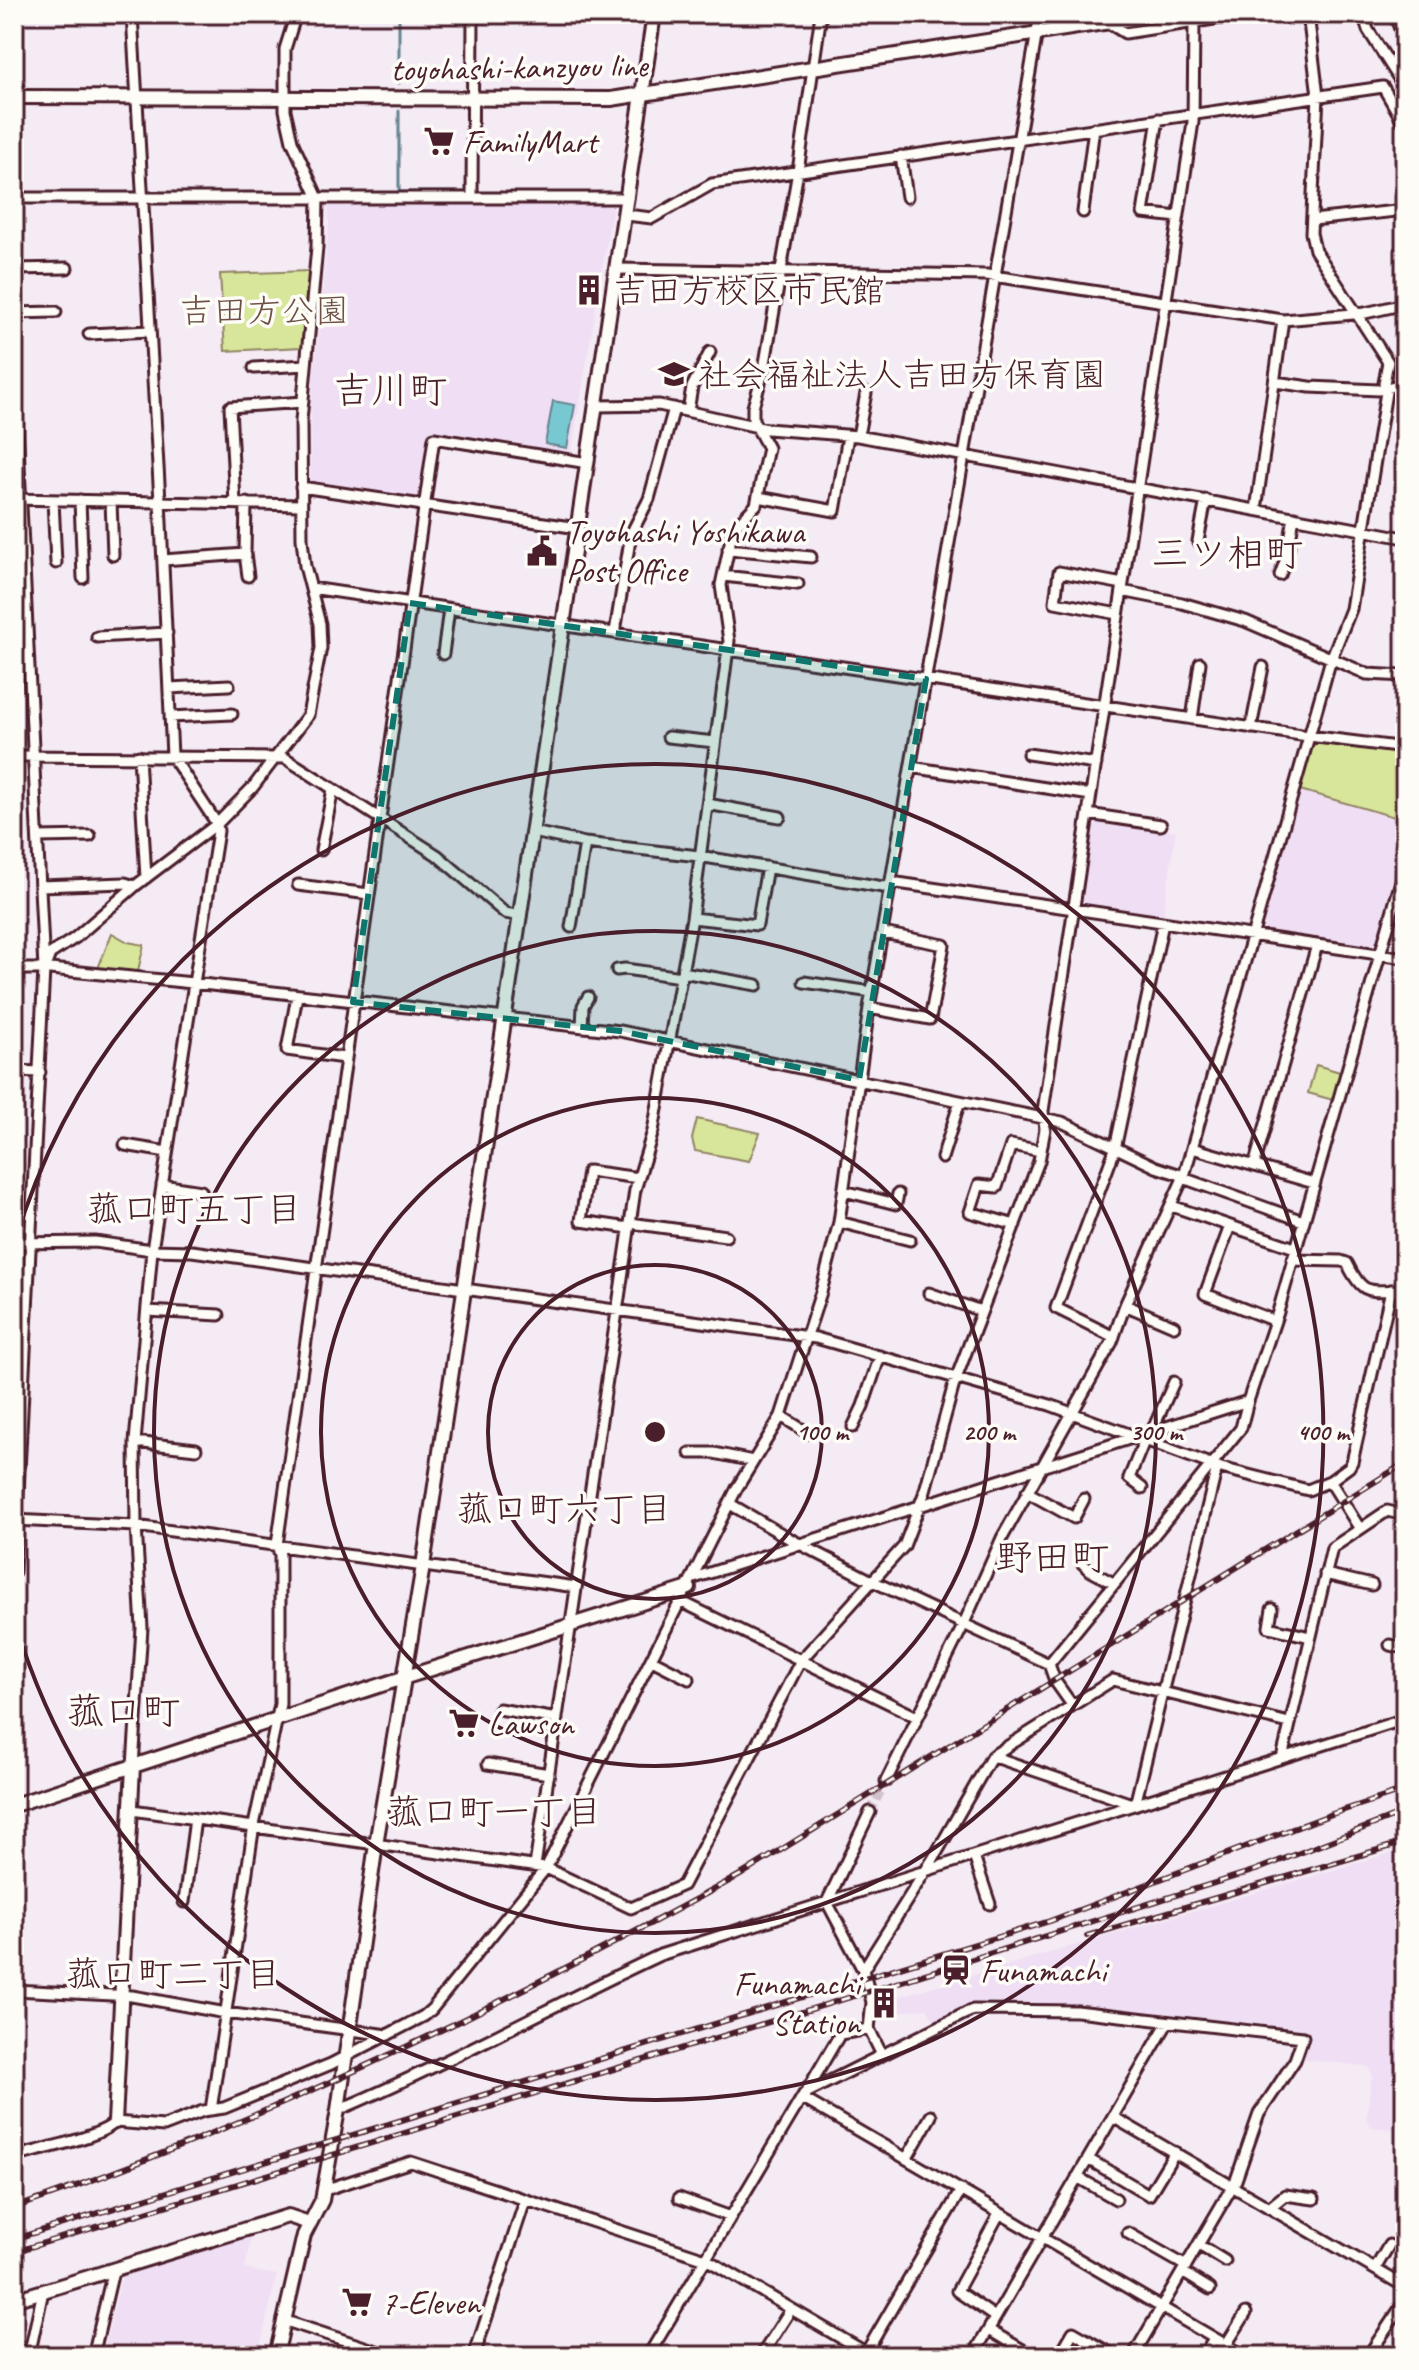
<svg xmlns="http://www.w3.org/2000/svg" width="1419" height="2370" font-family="Caveat,'Klee One',sans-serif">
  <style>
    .built { fill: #f0dff4 }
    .green { fill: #d7e69a; stroke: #908262; stroke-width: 2 }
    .water { fill: #78c8d2; stroke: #66848f; stroke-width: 2 }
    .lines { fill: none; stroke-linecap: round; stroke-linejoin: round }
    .stream { stroke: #66848f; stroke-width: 3 }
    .street-tunnel { stroke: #d3c2cd; stroke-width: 9; stroke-dasharray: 9 4.5; stroke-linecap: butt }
    .street-casing { stroke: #4a1f2b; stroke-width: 15 }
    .secondary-casing { stroke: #4a1f2b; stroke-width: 18 }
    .street { stroke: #fdfcf7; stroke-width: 9 }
    .secondary { stroke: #fdfcf7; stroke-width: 12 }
    .rail-casing { stroke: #4a1f2b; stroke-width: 6 }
    .rail { stroke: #fdfcf7; stroke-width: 3; stroke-dasharray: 9; stroke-linecap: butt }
    .marked { fill: #0f766e; fill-opacity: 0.2; stroke: #0f766e; stroke-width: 6; stroke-dasharray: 16 10; stroke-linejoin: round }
    .ring { fill: none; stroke: #4a1f2b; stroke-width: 4 }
    .labels { text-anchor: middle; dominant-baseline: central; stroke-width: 7; stroke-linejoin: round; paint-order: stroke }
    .street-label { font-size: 34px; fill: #4a1f2b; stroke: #fdfcf7 }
    .poi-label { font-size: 34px; fill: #4a1f2b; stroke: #fdfcf7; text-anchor: start }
    .park-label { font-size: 34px; fill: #6d5147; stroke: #fdfcf7 }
    .neighbourhood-label { font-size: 36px; fill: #4a1f2b; stroke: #fdfcf7 }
    .quarter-label { font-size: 38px; fill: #4a1f2b; stroke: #fdfcf7 }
    .centre { fill: #4a1f2b; stroke: #fdfcf7; stroke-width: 4 }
    .ring-label { font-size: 24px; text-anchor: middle; font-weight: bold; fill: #4a1f2b; stroke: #fdfcf7; stroke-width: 7; stroke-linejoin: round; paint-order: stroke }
  </style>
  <rect width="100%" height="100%" fill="#f5ebf5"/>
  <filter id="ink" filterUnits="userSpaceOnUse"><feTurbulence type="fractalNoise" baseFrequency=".0125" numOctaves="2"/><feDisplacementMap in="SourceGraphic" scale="16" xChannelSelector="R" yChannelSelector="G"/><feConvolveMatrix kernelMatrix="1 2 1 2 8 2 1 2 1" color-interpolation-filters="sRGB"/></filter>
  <g filter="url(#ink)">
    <!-- built -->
    <path class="built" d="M462,201L611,202L613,206L572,450L567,454L428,433L418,500L310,484L311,405L329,224L328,204Z
      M1300,790L1405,820V853L1379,945L1374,949L1267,931L1263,928Z
      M1094,818L1176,831L1163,917L1082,907L1079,904Z
      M1405,1849V2131L1371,2127L1366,2119L1372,2075L1369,2067L1304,2059L1307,2036L972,2006L934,2021L927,2008L899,2012L897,1997Z
      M251,2237L245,2269L277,2275L258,2356H102L122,2276Z"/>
    <!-- green -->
    <path class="green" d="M309,271L302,347L225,351L220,274Z
      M1313,740L1405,754V820L1300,790Z
      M112,933L128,942L144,945L137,975L97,971Z
      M1316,1065L1340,1072L1333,1100L1308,1093Z
      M697,1119L760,1133L749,1161L695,1151L692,1139Z"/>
    <!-- water -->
    <path class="water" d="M553,401L575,405L567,448L545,444Z"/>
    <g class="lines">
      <!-- stream -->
      <path class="stream" d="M399,14V83
        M399,111V192H463"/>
      <!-- street-tunnel -->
      <path class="street-tunnel" d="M870,1812L886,1781"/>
      <!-- street casing -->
      <g class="street-casing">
        <path id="street" d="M132,14L160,501L172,756L217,824L218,831L152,1250L135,1442L136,1526L142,1628L133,1766
          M1363,14L1368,30L1405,88
          M1394,14L1405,41
          M1107,22L1125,33L1227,17L1241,19L1273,14
          M1081,25L1098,14
          M1158,119L1143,213L1178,217
          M901,156L907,197
          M14,198H628
          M472,198L473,14
          M1083,212L1094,128
          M626,215L652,218L712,184L1383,87L1405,125
          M1313,220L1405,210
          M14,269L67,268
          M616,269L987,275L1283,320L1365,313L1405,304
          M14,313L56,312
          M89,334L150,331
          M14,365L44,969L14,1572
          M254,368L306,365
          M1275,382L1310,387L1379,390L1394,386L1405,387
          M597,406L659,405L767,429L858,436L1405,538
          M688,411L692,387L710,352
          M858,436L866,393
          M301,487L578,528
          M758,497L835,511L848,436
          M14,499L301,505
          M53,500L56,563
          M80,500L83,578
          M111,501L113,555
          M235,503L230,407L303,402
          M1256,510L1283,320
          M1198,541L1206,500
          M728,549L811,557
          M245,554L248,576
          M163,560L245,554L246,503
          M1280,575L1287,556L1294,517
          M723,576L798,584
          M311,588L1301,735L1405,748
          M1122,591L1182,603L1245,621L1367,674L1405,676
          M1118,614L1055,602L1059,572L1123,584
          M615,632L631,534L649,499L674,408
          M97,637L167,633
          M443,654L449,609
          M169,688L229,685
          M170,717L232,714
          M1192,719L1200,663
          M1251,728L1263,667
          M668,737L715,742
          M1028,754L1096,764
          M14,756L285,758L437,855L505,913L521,916
          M139,756L146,878
          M911,767L1091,795
          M707,804L780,817
          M1088,814L1161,825
          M533,832L585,843L699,856L883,887L898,883L1405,958
          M38,837L90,836
          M321,850L333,789
          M298,885L369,894
          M40,886L125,883L135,886
          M692,918L757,925L767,867
          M571,927L585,843
          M47,962L50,954L75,938L135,886L217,824L253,787L308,715L321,648L320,624L305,566L302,539L301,421L317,247L318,198L292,141L285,110V49L296,14
          M14,969H50L193,983L620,1031L1062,1122L1156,1167L1184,1176
          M617,970L625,969L681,977
          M682,972L757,985
          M804,982L872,992
          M297,996L287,1050L344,1058
          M869,1008L930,1019L944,945L883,933
          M582,1027L583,1006L588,997
          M14,1071L40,1072
          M125,1145L167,1152
          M1192,1148L1314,1183
          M942,1158L960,1101
          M1254,1166L1317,945
          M1183,1178L1303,1221
          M162,1185L201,1191
          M844,1191L896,1204L898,1194
          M1172,1206L1295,1248
          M839,1222L910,1240
          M630,1223L726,1236
          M1015,1225L970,1212L979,1185L997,1187L1011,1145L1041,1151
          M1230,1226L1205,1294L1275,1321
          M629,1228L581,1221L588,1171L639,1178
          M14,1243L95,1242L152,1250L192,1251L816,1338L1050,1405L1221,1468L1308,1490L1330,1481L1349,1467L1352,1462L1391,1290
          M1292,1260L1341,1261L1347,1263C1364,1298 1369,1290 1405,1290
          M929,1293L981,1311
          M1125,1305L1174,1326
          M147,1311L219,1315
          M1114,1337L1056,1308L1115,1149L1163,923
          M781,1416L808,1433
          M853,1427L863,1406L880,1356
          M1152,1431L1174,1382
          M135,1442L196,1449
          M690,1453H714L753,1461
          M1330,1481L1360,1529
          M1142,1488L1129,1478L1145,1439
          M1027,1492L1074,1518L1084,1499
          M730,1504L792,1540L866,1578L1049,1664L1241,1428L1248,1401
          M14,1520L136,1526L576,1587
          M1082,1563L1091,1571L1115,1584
          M1325,1574L1372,1585
          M694,1578L1248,1401L1278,1312L1405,867
          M682,1602L917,1717
          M1272,1609L1269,1627L1310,1637
          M1390,1645L1405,1648
          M652,1660L689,1679
          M1049,1664L1055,1681L1072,1705
          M499,1709L557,1719
          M992,1756L1135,1805L1217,1467
          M1282,1758L1332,1548L1387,1511L1405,1515
          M488,1764L549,1774
          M886,1781L961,1630L1002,1538L1112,1342L1125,1305L1184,1176L1331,659L1351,609L1386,392L1384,383L1388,362L1315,250L1311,233L1318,96L1308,14
          M132,1810L546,1868L631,1908L683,1885L801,1660L904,1546L924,1494L954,1384L1039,1161L1045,1129L1043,1111L1193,122L1194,23
          M870,1812L827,1902L863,1970L872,2002L869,2029L882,2055
          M974,1856L990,1904
          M535,1866L635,1190L653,1131L692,918L729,641L721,585L733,529L756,505L768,448L753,420V407L764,369L798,171L821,14
          M184,1902L195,1819
          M863,1970L933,1859L992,1756L1113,1680L1289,1723
          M14,1990L132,1996L226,2013L388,2035
          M806,2092L840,2034L869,2029
          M802,2098L1245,2356
          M211,2110L254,1825L280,1704V1555L277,1545L434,438L588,463
          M338,2110C448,2064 552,2005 660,1955L1405,1719
          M1113,2117L1397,2282
          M14,2157C37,2150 102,2137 115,2122L164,2126L203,2111L224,2108L331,2064L424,2016L432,2009L546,1868L737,1488L781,1416L821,1292L839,1222L869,1008L1040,14
          M907,2158L931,2116
          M1088,2159L1149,2195L1175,2152
          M1077,2177L1116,2199
          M324,2190L411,2162L706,2259L872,2356
          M679,2198L731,2217
          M1269,2208L1285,2195L1314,2199
          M1128,2233L1186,2266
          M1199,2245L1225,2261
          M1375,2269L1389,2245
          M1182,2272L1210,2289
          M995,2317L957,2291L999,2214
          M283,2320L392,2356
          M989,2330L1033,2356
          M1226,2345L1246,2313
          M29,2356L43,2291
          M93,2356L113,2271
          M474,2356L525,2201
          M648,2356L804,2094L966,2013L973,2010L1077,2011L1303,2037L1295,2060L1259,2114L1236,2180L1133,2356
          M761,2356L791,2309
          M864,2356L961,2190
          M973,2356L1168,2022
          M1059,2356L1073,2332L1115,2356
          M1204,2356L1214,2339
          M1368,2356L1405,2301"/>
      </g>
      <!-- secondary casing -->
      <g class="secondary-casing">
        <path id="secondary" d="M14,97L611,99L1162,14
          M14,1805L406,1677L689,1588
          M115,2122L133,1766
          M14,2300L288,2216L309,2223
          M276,2356L304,2235L322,2200L338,2110L376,1844L423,1566L654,14"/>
      </g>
      <!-- street -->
      <use href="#street" class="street"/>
      <!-- secondary -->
      <use href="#secondary" class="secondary"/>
      <!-- rail casing -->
      <g class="rail-casing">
        <path id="rail" d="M1087,1936L1405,1842
          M14,2208C268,2121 507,2003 742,1874L1405,1463
          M14,2239L1050,1921L1332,1814L1405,1790
          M14,2252L864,1993L1256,1870L1405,1812"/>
      </g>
      <!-- rail -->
      <use href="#rail" class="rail"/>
    </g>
  </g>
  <!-- marked area -->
  <path class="marked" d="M410,603L926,679L859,1080L620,1031L353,1002Z"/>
  <!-- distance rings -->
  <g class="ring">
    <circle cx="655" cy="1432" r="167"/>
    <circle cx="655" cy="1432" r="334"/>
    <circle cx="655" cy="1432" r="501"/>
    <path d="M15 1242A668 668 0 1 1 15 1622"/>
  </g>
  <!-- icons -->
  <defs>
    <g id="supermarket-bare" transform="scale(2.4)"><path d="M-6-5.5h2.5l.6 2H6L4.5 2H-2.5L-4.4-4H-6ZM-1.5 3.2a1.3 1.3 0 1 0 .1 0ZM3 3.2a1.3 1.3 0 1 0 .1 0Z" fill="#4a1f2b" stroke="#fdfcf7" stroke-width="2.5" paint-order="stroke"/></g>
    <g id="building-bare" transform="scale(2.4)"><path d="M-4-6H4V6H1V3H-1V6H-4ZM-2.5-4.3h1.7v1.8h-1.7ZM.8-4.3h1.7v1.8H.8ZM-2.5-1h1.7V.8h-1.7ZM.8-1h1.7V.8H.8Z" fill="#4a1f2b" stroke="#fdfcf7" stroke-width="2.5" paint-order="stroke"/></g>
    <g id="school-bare" transform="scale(2.4)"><path d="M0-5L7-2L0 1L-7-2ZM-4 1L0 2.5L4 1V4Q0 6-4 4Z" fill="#4a1f2b" stroke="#fdfcf7" stroke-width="2.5" paint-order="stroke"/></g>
    <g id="civic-bare" transform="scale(2.4)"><path d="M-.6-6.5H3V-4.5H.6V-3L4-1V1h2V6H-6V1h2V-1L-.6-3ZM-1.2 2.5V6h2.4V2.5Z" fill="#4a1f2b" stroke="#fdfcf7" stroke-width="2.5" paint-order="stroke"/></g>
    <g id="station-bare" transform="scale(2.4)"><path d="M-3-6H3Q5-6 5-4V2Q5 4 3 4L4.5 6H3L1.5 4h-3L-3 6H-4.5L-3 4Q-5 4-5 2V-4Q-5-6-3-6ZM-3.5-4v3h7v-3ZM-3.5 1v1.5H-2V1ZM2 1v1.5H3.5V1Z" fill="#4a1f2b" stroke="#fdfcf7" stroke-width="2.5" paint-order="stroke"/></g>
  </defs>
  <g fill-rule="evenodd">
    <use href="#supermarket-bare" x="439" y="141"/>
    <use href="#building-bare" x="589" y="290"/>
    <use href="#school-bare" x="674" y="374"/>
    <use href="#civic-bare" x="542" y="551"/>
    <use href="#supermarket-bare" x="464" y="1723"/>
    <use href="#station-bare" x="956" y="1970"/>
    <use href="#building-bare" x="884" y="2003"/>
    <use href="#supermarket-bare" x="357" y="2302"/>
  </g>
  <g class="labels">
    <!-- street labels -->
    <g class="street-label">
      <text transform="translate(519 67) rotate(-1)">toyohashi-kanzyou line</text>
    </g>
    <!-- poi labels -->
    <g class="poi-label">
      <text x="463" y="141">FamilyMart</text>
      <text x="613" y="290">吉田方校区市民館</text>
      <text x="698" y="374">社会福祉法人吉田方保育園</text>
      <text x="566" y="531">Toyohashi Yoshikawa<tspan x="566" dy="39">Post Office</tspan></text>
      <text x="488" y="1723">Lawson</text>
      <text x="980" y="1970">Funamachi</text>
      <text x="860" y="1983" text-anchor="end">Funamachi<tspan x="860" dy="39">Station</tspan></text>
      <text x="381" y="2302">7-Eleven</text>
    </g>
    <!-- park labels -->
    <g class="park-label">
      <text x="264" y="310">吉田方公園</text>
    </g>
    <!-- neighbourhood labels -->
    <g class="neighbourhood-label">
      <text x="194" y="1209">菰口町五丁目</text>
      <text x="564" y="1509">菰口町六丁目</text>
      <text x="494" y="1812">菰口町一丁目</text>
      <text x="173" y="1974">菰口町二丁目</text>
    </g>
    <!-- quarter labels -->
    <g class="quarter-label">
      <text x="390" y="390">吉川町</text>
      <text x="1227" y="553">三ツ相町</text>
      <text x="1052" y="1557">野田町</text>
      <text x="123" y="1711">菰口町</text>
    </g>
  </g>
  <circle cx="655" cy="1432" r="12" class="centre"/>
  <g class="ring-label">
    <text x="822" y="1440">100 m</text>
    <text x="989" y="1440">200 m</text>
    <text x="1156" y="1440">300 m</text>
    <text x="1323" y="1440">400 m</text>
  </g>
  <!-- margin -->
  <rect width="1419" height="2370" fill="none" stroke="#fdfcf7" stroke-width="48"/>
  <rect x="24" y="24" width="1371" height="2322" fill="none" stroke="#4a1f2b" stroke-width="3" filter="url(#ink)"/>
</svg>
